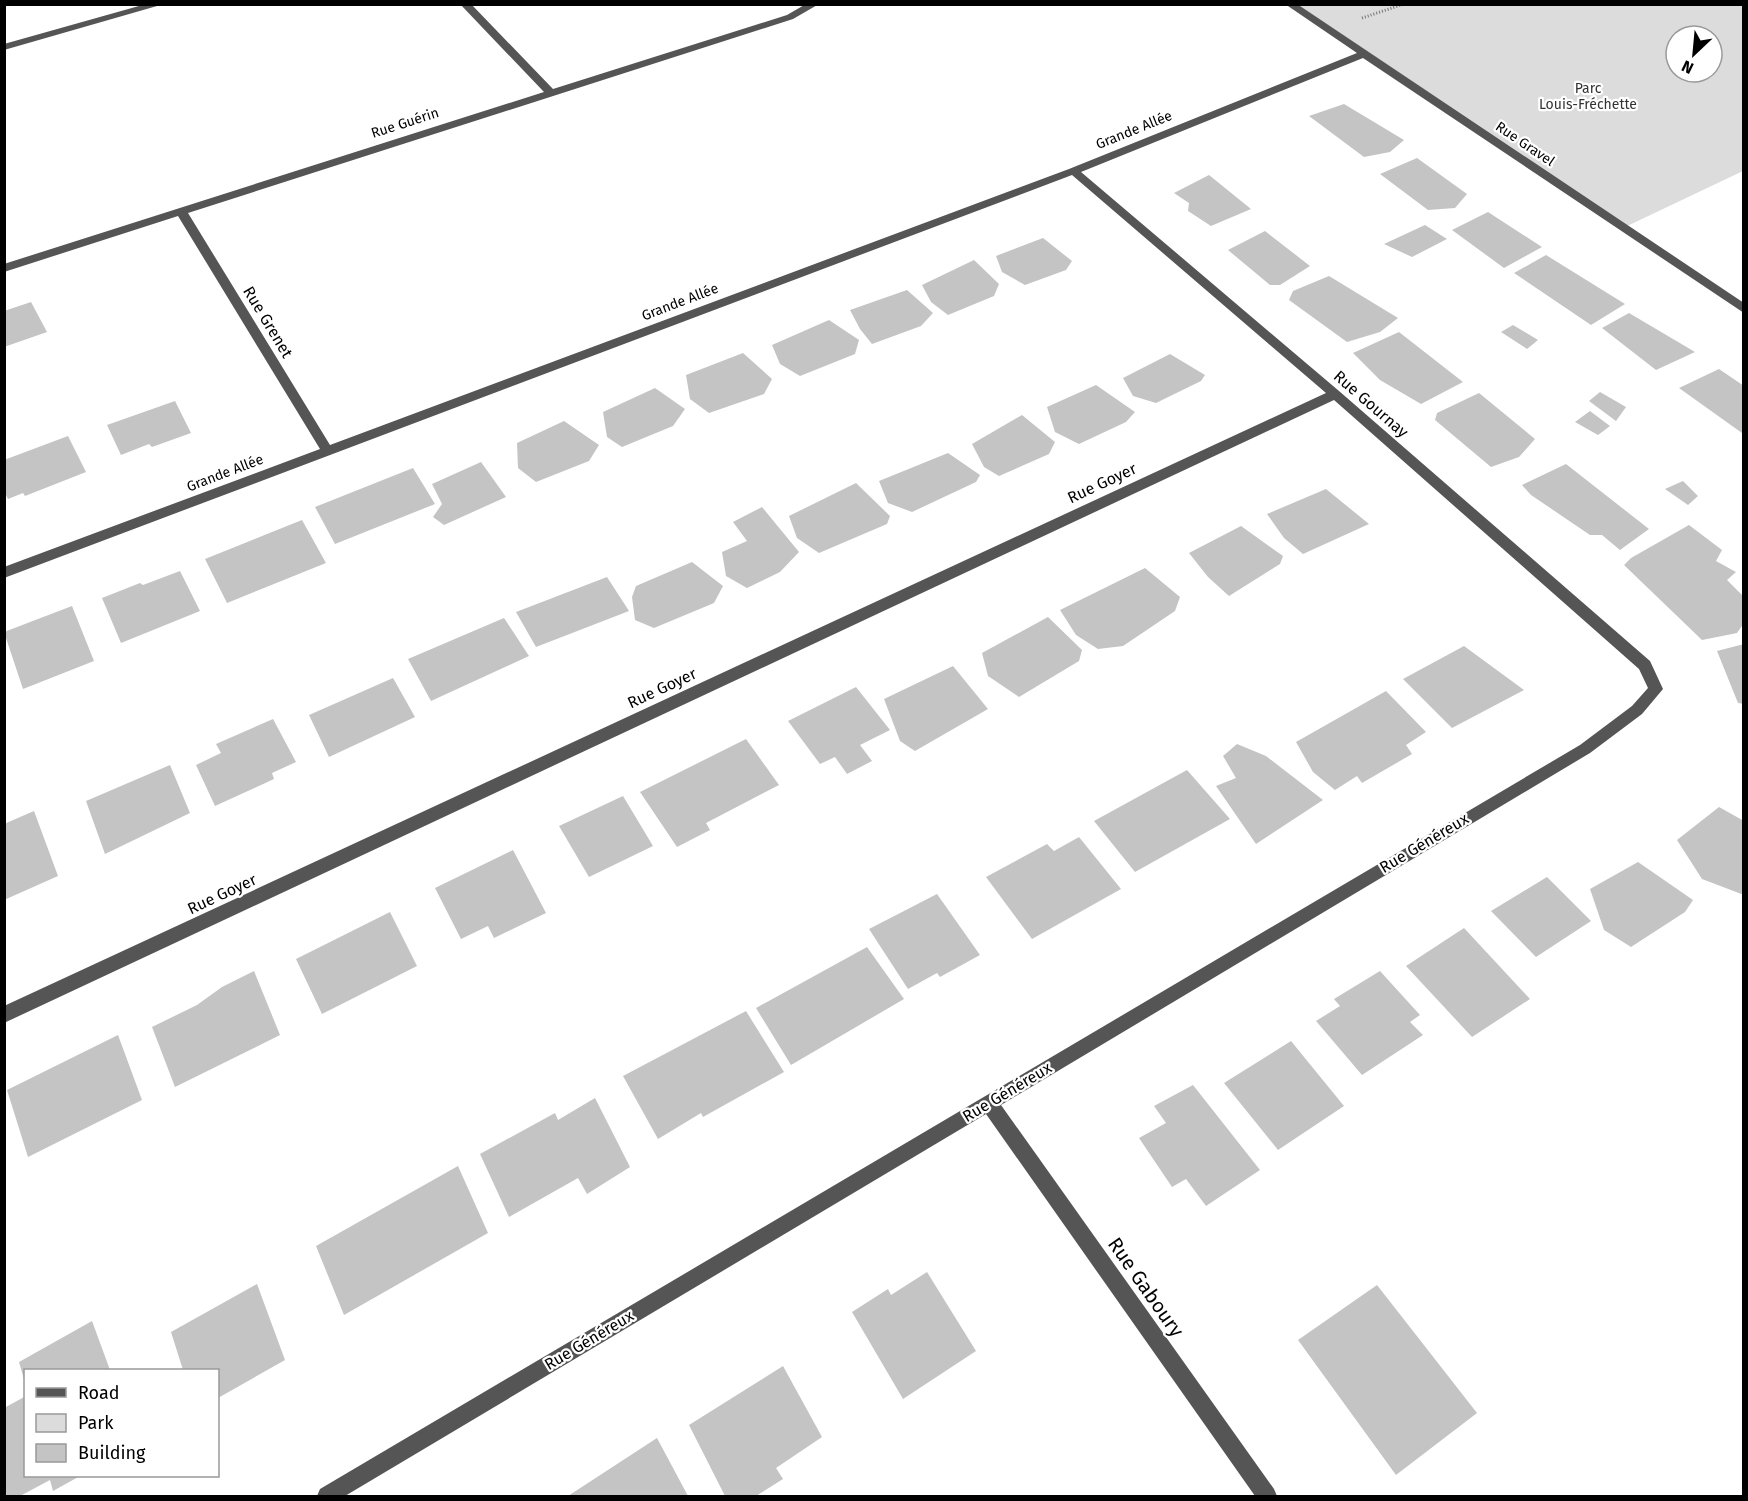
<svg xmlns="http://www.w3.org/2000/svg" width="1748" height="1501" font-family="'Fira Sans',sans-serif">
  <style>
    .green { fill: #dcdcdc; fill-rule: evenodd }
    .building { fill: #c4c4c4 }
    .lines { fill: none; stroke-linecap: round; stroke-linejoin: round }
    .path { stroke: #777; stroke-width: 3; stroke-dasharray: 1 2; stroke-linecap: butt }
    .minor { fill: #555; fill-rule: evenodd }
    .labels { text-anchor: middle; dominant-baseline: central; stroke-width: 4.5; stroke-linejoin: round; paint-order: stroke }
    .far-park-label { font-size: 14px; fill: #333; stroke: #fff }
    .far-street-label { font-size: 14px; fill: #000; stroke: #fff }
    .street-label { font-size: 16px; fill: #000; stroke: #fff }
    .near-street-label { font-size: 20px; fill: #000; stroke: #fff }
  </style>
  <rect width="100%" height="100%" fill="#fff"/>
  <!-- green -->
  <path class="green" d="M1290,5H1743V171L1623,228ZM1676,36H1712V72H1676Z"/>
  <!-- building -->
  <path class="building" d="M1344,104L1404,140L1390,152L1364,157L1309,116Z
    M1417,158L1467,194L1455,208L1428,210L1380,174Z
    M1209,175L1251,209L1211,226L1188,211L1189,203L1174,193Z
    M1488,212L1542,247L1504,268L1452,230Z
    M1425,225L1447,239L1412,257L1384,244Z
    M1265,231L1310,266L1280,285H1270L1228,250Z
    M1043,238L1072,261L1066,270L1025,285L1002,272L996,256Z
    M1546,255L1625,304L1591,325L1514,273Z
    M974,260L999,284L994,296L948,315L931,302L922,285Z
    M1329,276L1398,318L1380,332L1347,342L1289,300L1293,291Z
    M907,290L933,313L921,326L872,344L860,329L850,310Z
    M31,302L47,332L4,347V311Z
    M1629,313L1695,352L1656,370L1602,328Z
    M829,320L859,340L855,354L800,376L780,364L772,345Z
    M1513,325L1538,340L1527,349L1501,332Z
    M1399,332L1463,382L1421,404L1380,380L1353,353Z
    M743,353L772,379L764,394L709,413L690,399L686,375Z
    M1170,354L1205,375L1201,381L1156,403L1133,396L1123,378Z
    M1719,369L1744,386V432L1742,433L1679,388Z
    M1096,385L1135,412L1126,422L1079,444L1055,432L1047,407Z
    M655,388L685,409L673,426L622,447L607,437L603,412Z
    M1600,392L1626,407L1616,421L1589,401Z
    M1479,393L1535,439L1519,457L1491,467L1435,420L1437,413Z
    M175,401L191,433L152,447L149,444L121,455L107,425Z
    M1590,411L1610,426L1598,435L1575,422Z
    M1022,415L1055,442L1049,454L999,476L984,467L972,444Z
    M564,421L599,445L589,461L536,482L518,468L517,443Z
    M68,436L86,472L25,496L23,493L8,499L4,491V460Z
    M948,453L980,475L976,482L912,512L888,503L879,481Z
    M481,462L506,497L444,525L433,517L442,504L432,484Z
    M1566,464L1649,529L1620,550L1602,535H1590L1531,495L1522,485Z
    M413,468L435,504L335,544L315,507Z
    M1683,481L1698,496L1688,505L1665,489Z
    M856,483L890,516L887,524L819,553L797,538L789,516Z
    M1326,489L1369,524L1303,554L1284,538L1267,514Z
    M762,507L799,552L780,572L747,588L726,576L722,552L747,541L733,522Z
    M302,520L326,563L227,603L205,559Z
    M1689,525L1722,550L1716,561L1736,572L1727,580L1744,597V623L1737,633L1702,640L1624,565L1631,558Z
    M1241,526L1283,556L1280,564L1229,596L1208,577L1189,553Z
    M692,562L723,586L714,603L654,628L635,620L632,597L636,586Z
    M1145,568L1180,597L1175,611L1123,646L1098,649L1076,635L1060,610Z
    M180,571L200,611L121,643L102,598L140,583L143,585Z
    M607,577L629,611L536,647L516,612Z
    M72,606L94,661L23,689L4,632Z
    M1048,617L1082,650L1079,661L1019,697L988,676L982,653Z
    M504,618L529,656L431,701L408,659Z
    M1744,644V704L1738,703L1717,651Z
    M1464,646L1524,690L1452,728L1403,679Z
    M953,666L988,709L915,751L900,741L884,699Z
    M393,678L415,717L329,757L309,715Z
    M856,687L890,730L860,745L872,761L847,774L835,757L820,764L788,721Z
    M1386,691L1426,732L1406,745L1412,754L1362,783L1357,776L1335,790L1313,772L1296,742Z
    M273,719L296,762L272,773L274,779L215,806L196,765L221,753L216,744Z
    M746,739L779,785L706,823L710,830L677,847L640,792Z
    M1237,744L1266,756L1323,800L1256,844L1216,786L1236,778L1223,756Z
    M170,765L190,813L105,854L86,801Z
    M1187,770L1230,819L1135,872L1094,821Z
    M623,796L653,846L589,877L559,826Z
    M1719,807L1744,821V895L1702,879L1677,840Z
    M34,811L58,876L4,900V824Z
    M1079,837L1121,889L1032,939L986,877L1047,844L1054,851Z
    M513,850L546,913L494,938L488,926L461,939L435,888Z
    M1638,862L1693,900L1685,912L1631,947L1604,930L1590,889Z
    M1547,877L1591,921L1536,957L1491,911Z
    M937,894L980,955L940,977L937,973L908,989L869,929Z
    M390,912L417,966L322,1014L296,959Z
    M1464,928L1530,999L1472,1037L1406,966Z
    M867,947L904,999L791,1065L756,1008Z
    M254,971L280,1035L175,1087L152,1027L197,1005L222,987Z
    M1380,971L1420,1015L1410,1022L1423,1035L1362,1075L1316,1021L1340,1006L1334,999Z
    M746,1011L784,1072L703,1117L701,1113L658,1139L623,1076Z
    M118,1035L142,1100L28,1157L7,1090Z
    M1291,1041L1344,1106L1278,1150L1224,1083Z
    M1193,1085L1260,1170L1206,1206L1186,1179L1172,1187L1139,1138L1166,1123L1154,1106Z
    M595,1098L630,1167L587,1194L578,1178L509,1217L480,1154L555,1113L558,1120Z
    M458,1166L488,1233L344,1315L316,1246Z
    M927,1272L976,1351L903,1399L852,1312L888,1289L891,1295Z
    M257,1284L285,1360L218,1398V1370H183L171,1332Z
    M1377,1285L1477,1413L1396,1475L1298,1340Z
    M92,1321L110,1370H26L25,1383L19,1362Z
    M783,1366L822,1437L776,1468L783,1479L756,1496H725L689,1425Z
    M26,1396V1476H80L53,1491L50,1480L20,1496H4V1408Z
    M657,1438L688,1496H568Z"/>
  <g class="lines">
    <!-- path -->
    <path class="path" d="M1362,18L1404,4"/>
    <!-- minor -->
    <path class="minor" d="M146,4H164L4,50V44Z
      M460,4H471L553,89L787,15L806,4H819L793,19L188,213L330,445L1069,169L1357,53L1285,4H1297L1744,303V313L1363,58L1081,172L1339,391L1650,661L1663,689L1642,714L1590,753L1001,1105L1274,1489L1277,1496H1255L986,1114L345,1496H317L320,1489L1580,745L1632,706L1648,688L1639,669L1334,400L4,1023V1006L1326,393L1072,175L4,578V567L320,449L178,216L4,272V264L544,92Z"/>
  </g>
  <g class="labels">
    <!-- far-park labels -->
    <g class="far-park-label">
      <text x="1588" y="88">Parc<tspan x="1588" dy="16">Louis-Fréchette</tspan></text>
    </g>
    <!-- far-street labels -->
    <g class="far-street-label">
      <text transform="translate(405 123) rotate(-18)">Rue Guérin</text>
      <text transform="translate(1134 130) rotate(-22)">Grande Allée</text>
      <text transform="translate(1525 144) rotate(34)">Rue Gravel</text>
      <text transform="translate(680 302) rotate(-21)">Grande Allée</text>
      <text transform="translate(225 473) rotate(-21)">Grande Allée</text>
    </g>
    <!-- street labels -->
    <g class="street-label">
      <text transform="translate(268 322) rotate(59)">Rue Grenet</text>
      <text transform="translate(1371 404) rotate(41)">Rue Gournay</text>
      <text transform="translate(1102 483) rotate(-25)">Rue Goyer</text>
      <text transform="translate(662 688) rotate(-25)">Rue Goyer</text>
      <text transform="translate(1424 843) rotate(-31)">Rue Généreux</text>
      <text transform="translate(222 894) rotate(-25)">Rue Goyer</text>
      <text transform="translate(1007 1092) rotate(-31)">Rue Généreux</text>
      <text transform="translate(589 1340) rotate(-31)">Rue Généreux</text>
    </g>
    <!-- near-street labels -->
    <g class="near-street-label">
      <text transform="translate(1146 1287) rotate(55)">Rue Gaboury</text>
    </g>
  </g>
  <!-- border -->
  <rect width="1748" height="1501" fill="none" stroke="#000000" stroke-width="12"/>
  <!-- legend -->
  <rect x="24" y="1369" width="195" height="108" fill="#ffffff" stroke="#999999" stroke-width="1.5"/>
  <rect x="36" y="1388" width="30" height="9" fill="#555555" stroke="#999999" stroke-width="1.5"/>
  <text x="78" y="1399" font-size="18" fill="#000000">Road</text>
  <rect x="36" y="1414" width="30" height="18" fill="#dcdcdc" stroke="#999999" stroke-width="1.5"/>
  <text x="78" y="1429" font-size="18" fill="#000000">Park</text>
  <rect x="36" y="1444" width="30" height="18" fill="#c4c4c4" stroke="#999999" stroke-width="1.5"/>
  <text x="78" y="1459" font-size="18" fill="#000000">Building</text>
  <!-- north arrow -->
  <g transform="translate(1694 54) rotate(206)"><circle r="28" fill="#ffffff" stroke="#999999" stroke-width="1.5"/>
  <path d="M0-4.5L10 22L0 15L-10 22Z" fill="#000000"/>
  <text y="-9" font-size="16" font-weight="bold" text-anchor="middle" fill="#000000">N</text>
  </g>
</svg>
